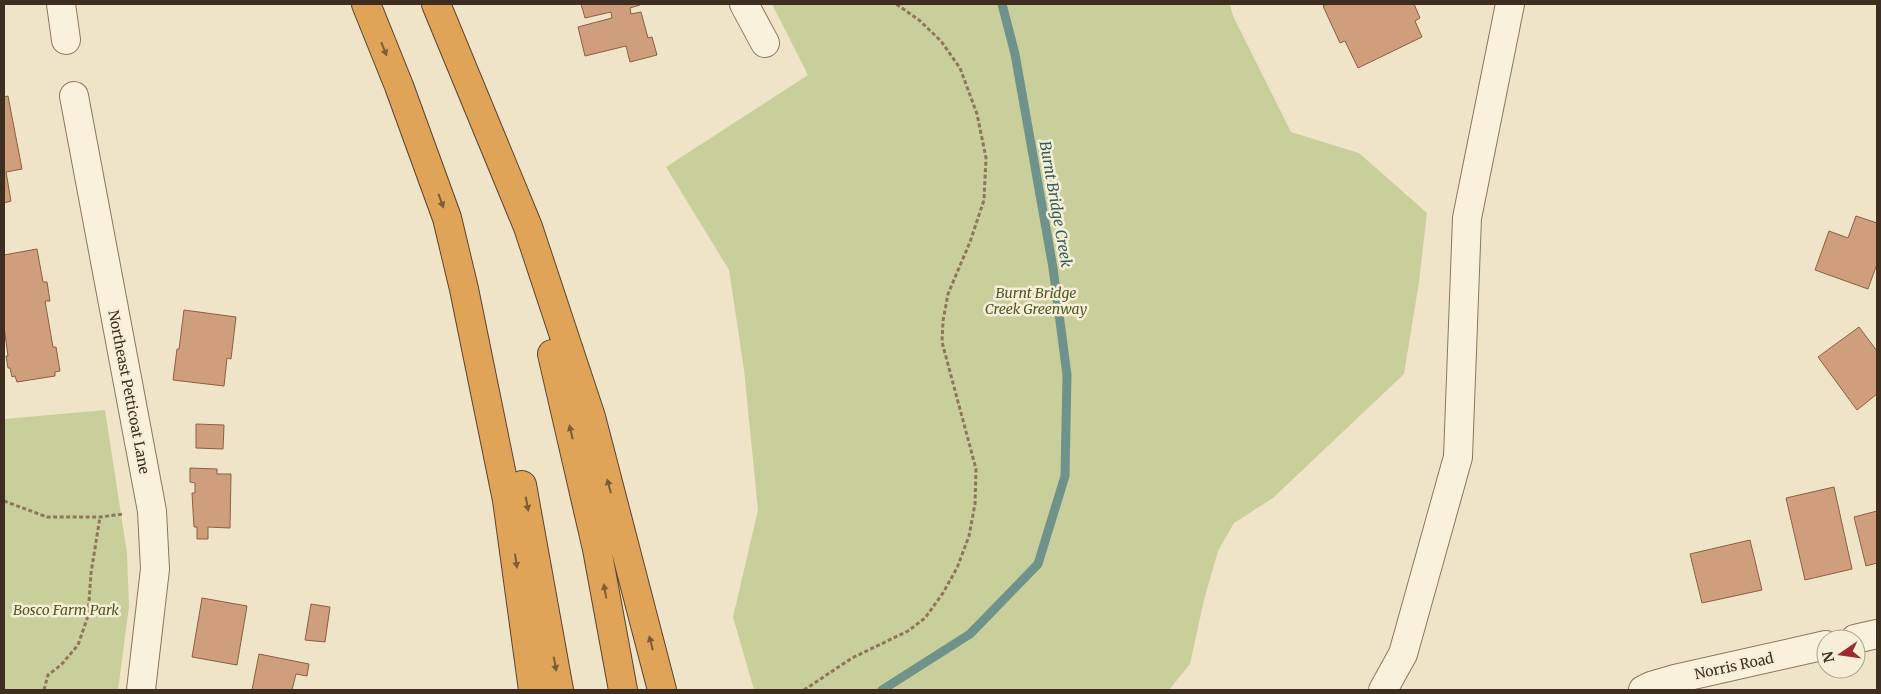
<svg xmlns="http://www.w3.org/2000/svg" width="1881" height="694" font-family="Merriweather,serif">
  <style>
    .green { fill: #c9cf9b }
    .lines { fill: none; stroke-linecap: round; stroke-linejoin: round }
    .stream { stroke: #6f938a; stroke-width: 9 }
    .building { fill: #cf9f7d; stroke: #8d5f41 }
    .minor-casing { stroke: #8d765c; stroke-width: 30 }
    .highway-casing { stroke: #5b4430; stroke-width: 30 }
    .path { stroke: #8d765c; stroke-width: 3; stroke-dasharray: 4 2.5; stroke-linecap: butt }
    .minor { stroke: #faf1dc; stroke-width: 28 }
    .highway { stroke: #e0a458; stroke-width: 28 }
    .oneway { fill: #7e5d36 }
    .labels { text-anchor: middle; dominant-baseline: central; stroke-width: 5; stroke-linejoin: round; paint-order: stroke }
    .park-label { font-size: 14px; font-style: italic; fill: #4d5a26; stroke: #f7eed8 }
    .street-label { font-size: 14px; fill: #3d2e20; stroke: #f7eed8 }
    .water-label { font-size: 15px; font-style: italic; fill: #2f5d5a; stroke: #f7eed8 }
  </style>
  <rect width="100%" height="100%" fill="#f0e4c8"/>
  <!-- green -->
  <path class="green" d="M772,4H1230L1233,16L1291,132L1359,153L1427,213L1419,282L1404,374L1273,498L1234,523L1218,551L1204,600L1190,664L1169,690H754L733,617L758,510L744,370L729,270L666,167L808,75Z
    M105,410L127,553L129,607L118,690H4V419Z"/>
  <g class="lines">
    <!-- stream -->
    <path class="stream" d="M882,690L970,634L1038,564L1065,476L1067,375L1053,268L1015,54L1002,4"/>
  </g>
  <!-- building -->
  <path class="building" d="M581,4H640V5L630,8L631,14L641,12L648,38L652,37L657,55L630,62L626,46L585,56L578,27L612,18L611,12L585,18Z
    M1327,4H1414L1420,18L1415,21L1422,37L1358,68L1345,41L1340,43L1323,6Z
    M8,96L22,169L6,172L11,201L4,203V97Z
    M1856,216L1877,223V264L1868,289L1815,270L1829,231L1848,238Z
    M37,249L43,282H47L50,301H45L53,347H56L60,371L55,372V376L17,382L15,376L12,377L10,368H8L6,356H8L4,327V255Z
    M184,310L236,317L231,359L227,358L224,386L173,380L177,349H179Z
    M1859,327L1877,351V394L1857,410L1818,357Z
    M196,424L224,425L223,449L196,448Z
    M190,468L217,469V474H231L230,528L208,527V539H197V527H194L192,493H195V483L190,482Z
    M1834,487L1852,569L1805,580L1786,498Z
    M1877,511V563L1866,566L1854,517Z
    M1750,540L1762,590L1702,603L1690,554Z
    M202,598L247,606L237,665L192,657Z
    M311,604L330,607L325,642L305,640Z
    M259,654L309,664L307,676L296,674L292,690H252Z"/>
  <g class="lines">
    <!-- minor casing -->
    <g class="minor-casing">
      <path id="minor" d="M61,4L66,40
        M744,4L765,43
        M74,96L152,511L155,569L141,690
        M1855,639L1877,634
        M1383,690L1403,654L1458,457L1467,218L1510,4
        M1643,690L1651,686L1675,679L1826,645"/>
    </g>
    <!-- highway casing -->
    <g class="highway-casing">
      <path id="highway" d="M366,4L399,86L447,218L464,289L507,500L533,690
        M436,4L528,227L591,417L662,690
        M552,354L597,549L623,690
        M522,485L559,690"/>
    </g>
    <!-- path -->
    <path class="path" d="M4,501L47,517H100L124,514
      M44,690L48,675L61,665L78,645L88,616L91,573L100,517
      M804,690L852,658L908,631L925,618L943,593L957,568L969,536L975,504L976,469L942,342L943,321L948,294L970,242L984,200L986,158L977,114L960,68L941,41L919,20L896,4"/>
    <!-- minor -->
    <use href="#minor" class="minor"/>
    <!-- highway -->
    <use href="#highway" class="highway"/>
  </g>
  <!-- one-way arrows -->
  <defs><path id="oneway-solid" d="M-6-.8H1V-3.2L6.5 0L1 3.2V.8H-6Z" transform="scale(1.25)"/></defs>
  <g class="oneway">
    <use href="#oneway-solid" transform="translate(384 49) rotate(68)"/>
    <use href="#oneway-solid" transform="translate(441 201) rotate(70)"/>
    <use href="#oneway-solid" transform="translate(571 432) rotate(-103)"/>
    <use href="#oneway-solid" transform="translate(609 486) rotate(-105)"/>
    <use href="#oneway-solid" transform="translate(527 504) rotate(80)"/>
    <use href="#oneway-solid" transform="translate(516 561) rotate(82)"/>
    <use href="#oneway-solid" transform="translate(605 591) rotate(-100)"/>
    <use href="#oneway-solid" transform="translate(651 643) rotate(-104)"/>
    <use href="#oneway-solid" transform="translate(555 664) rotate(80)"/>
  </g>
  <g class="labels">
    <!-- park labels -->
    <g class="park-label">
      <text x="1036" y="293">Burnt Bridge<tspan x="1036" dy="16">Creek Greenway</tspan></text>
      <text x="66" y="610">Bosco Farm Park</text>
    </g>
    <!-- street labels -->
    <g class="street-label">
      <text transform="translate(129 392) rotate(79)">Northeast Petticoat Lane</text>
      <text transform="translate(1734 666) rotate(-12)">Norris Road</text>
    </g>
    <!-- water labels -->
    <g class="water-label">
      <text transform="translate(1056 204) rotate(80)">Burnt Bridge Creek</text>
    </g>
  </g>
  <!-- border -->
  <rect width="1881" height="694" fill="none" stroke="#3d2e20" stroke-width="10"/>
  <!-- north arrow -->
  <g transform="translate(1841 654) rotate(257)"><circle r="24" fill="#f7eed8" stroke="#ada18e"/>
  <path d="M0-4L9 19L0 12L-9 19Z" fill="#9e2a2b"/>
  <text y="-8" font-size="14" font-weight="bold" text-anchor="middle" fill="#3d2e20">N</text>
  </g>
</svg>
